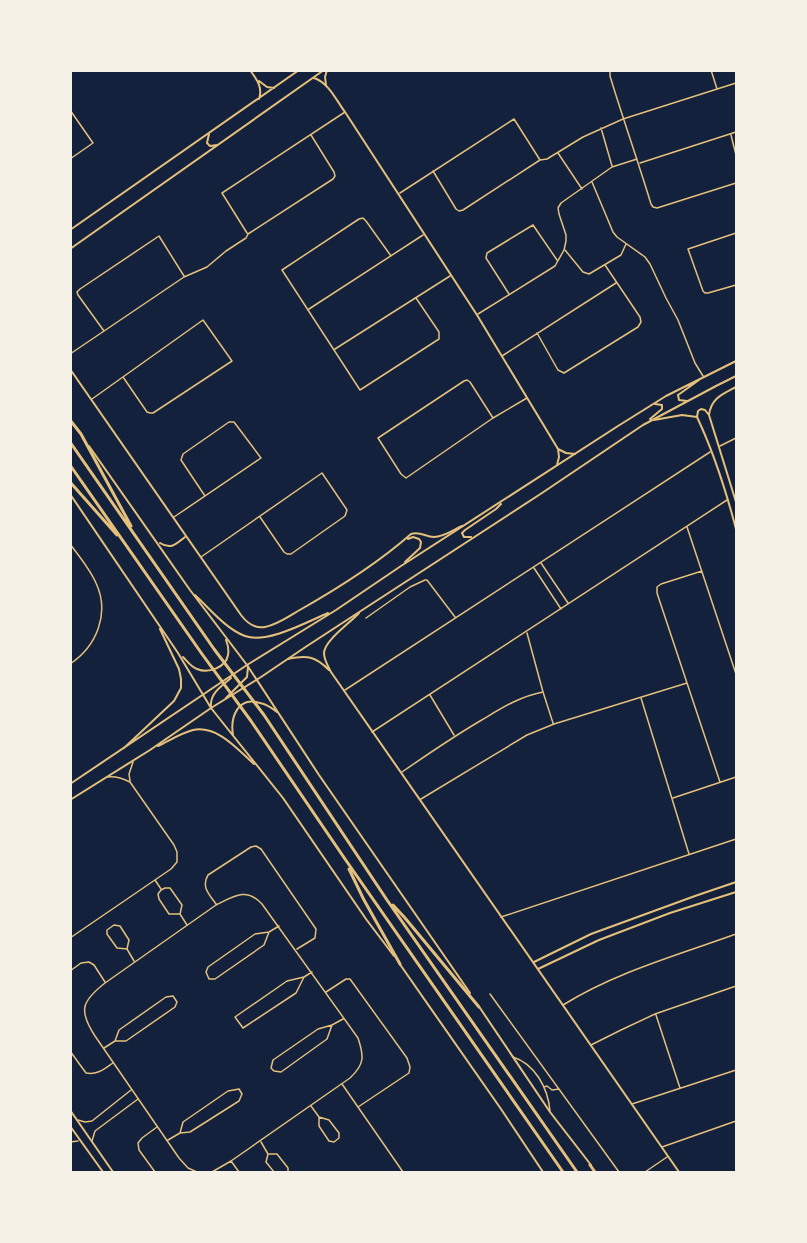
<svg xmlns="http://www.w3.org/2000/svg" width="807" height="1243" font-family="'PT Sans Narrow',sans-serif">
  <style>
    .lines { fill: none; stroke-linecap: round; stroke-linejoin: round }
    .minor { stroke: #e5c07b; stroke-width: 1.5 }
    .tertiary { stroke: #e5c07b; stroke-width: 2 }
    .secondary { stroke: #e5c07b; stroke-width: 2 }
    .motorway { stroke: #e5c07b; stroke-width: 3 }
  </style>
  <rect width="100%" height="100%" fill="#14213d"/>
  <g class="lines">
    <!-- minor -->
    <path class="minor" d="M612,70L610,72V76C623,119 638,161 651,204L653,207L657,208L736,183
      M711,70L717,89
      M70,110L93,143L70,159
      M601,128L612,166
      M731,135L736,155
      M558,153L582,189
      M640,163L736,132
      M433,171L456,209L459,211L463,210L540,160L547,159L583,137L623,119L736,83
      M592,182L613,232L617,237L645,257L650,264L666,298L678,320L695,363L703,376
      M400,193L514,119L540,160
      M247,233L222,193L345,112
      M736,233L688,249L703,291L705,293H708L736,285
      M565,250L583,272L589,274L621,255L626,244
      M391,256L366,221L363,218L359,219L282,270L360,390L439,339V332L416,298
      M509,294L486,258L487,253L533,225L557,260
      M309,309L423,235
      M478,314L555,266L564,250L566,241V235L559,214L558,208L561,203L612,167L637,159
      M104,331L78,295L77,292L80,289L159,236L184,276
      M537,333L558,370L564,373L638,327L641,322L640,317L605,265
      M335,349L450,276
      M70,354L184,277L207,267L226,251L246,238L248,234L333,179L335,176L334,172L311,135
      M502,356L616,283
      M92,399L203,320L232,361L153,413H150L147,412L123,377
      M493,418L470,382L467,380L464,381L378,438L401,474L406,478L493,418L527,398
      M720,446L736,438
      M174,517L261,458L234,422H229L183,454L181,460L205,496
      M687,527L736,674
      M70,544C79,556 90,569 96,583C110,613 97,646 70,664
      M201,557L322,473L347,510L345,516L291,554H287L284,552L260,517
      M541,563L568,603
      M534,568L561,609
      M702,571L661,584L657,587V593L720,782
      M366,618L410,587L425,580H427L455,617
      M527,633L543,692L553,723
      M345,690L710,452
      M430,695L454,735
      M641,698L689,854
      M372,732L727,500
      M402,772C428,754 453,737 480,721C502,708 518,697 543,692
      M130,781L129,774L133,762
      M673,798L736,777
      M421,799L527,735L554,724L687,683
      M155,880L161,889
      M165,888H170L182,905L180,914H169L159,899L158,894L161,890Z
      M216,904C209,894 201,887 208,875L251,847L256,846L261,849L316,929L315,938L297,949
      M180,914L187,925
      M501,917L736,839
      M269,932L264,945L215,979H209L206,972L208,967L255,934L269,932L279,926
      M70,938L171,869L177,862V852L174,845L130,782C122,778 116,776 108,777
      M127,949L117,948L107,934V930L114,925L120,926L129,940L127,949L134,961
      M70,971L81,963L89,962L94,965L105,982
      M304,977L287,981L235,1017L243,1028L296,993L304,977L312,972
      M326,992L346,979H350L407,1058L410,1067L409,1073L358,1107
      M490,994L619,1172
      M563,1005C616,972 678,955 736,934
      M656,1015L680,1088
      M332,1025L318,1029L273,1060L271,1068L274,1071L281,1072L327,1039L332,1025L343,1019
      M591,1045L621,1030L655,1014L736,986
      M104,1048L115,1041H126L175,1007L177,1002L173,996L166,997L119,1030L115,1041
      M70,1051L86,1073C98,1075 104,1069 113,1063
      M513,1057C535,1064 548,1088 550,1111
      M342,1084L403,1172
      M544,1087L547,1086L552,1090L559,1089
      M632,1104L736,1070
      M311,1106L319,1117V1126L329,1141L334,1142L339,1138V1133L329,1120L319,1117
      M78,1120L85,1122L92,1121L131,1090
      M168,1140L180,1133L190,1132L239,1101L242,1094L239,1089L228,1091L183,1122L180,1133
      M92,1141L95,1131L138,1099
      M70,1142L78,1141
      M261,1142L268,1154L266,1162L274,1172
      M662,1147L736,1121
      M269,1154H277L288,1168V1172
      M231,1161L239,1172
      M155,1172L139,1150L138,1143L142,1138L157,1127
      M197,1172L188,1168L179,1158L95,1036C78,1010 82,1001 105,983L216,905C234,896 246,887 262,904L358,1038C364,1056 365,1064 350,1078L231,1161L212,1172
      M645,1172L667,1157
      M735,1172H736"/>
    <!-- tertiary -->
    <path class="tertiary" d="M250,70C257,80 263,87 259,99
      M314,78C329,83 336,100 345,112L477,315L558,449L559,457L557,465
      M259,81L267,87L274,88
      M326,85L325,77L327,70
      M209,134L207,143L210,146L217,145
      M70,230L299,70
      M70,249L324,70
      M70,369L241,615C247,623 254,629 265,627C276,625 288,617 298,611C337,589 377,564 411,534C421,531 425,537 434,537C444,537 453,530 462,526
      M736,387C723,394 711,398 709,415L736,502
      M697,417L698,411L701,409L705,410L709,415
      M654,420L682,415L697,417C714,453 726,491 736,529
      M558,449L566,453L575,454
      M405,562L420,548L421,542L419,539L413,537L408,539
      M359,613C350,623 325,640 324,653C324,660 328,666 331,672L679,1172
      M288,659C307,655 315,656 329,670
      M534,962L591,934L695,896L736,882
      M538,969L599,940L670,913L736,892
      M70,1110L113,1172
      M70,1126L103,1172"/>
    <!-- secondary -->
    <path class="secondary" d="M687,401L679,400L678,395L699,380
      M650,419L662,409V405L655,404
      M89,446L190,590L247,665L319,775L470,993
      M70,494L178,653L211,708L283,798L366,919L394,956
      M471,537H464L462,533L465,530L496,509L501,504
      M160,543C171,550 176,544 185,537
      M195,595C210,609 226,629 245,636C267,644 307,622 328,613
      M183,657C187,661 191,667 197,669C209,674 226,667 228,655C229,650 228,645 226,640
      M226,698L247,677L248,667
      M211,706C210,693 222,686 231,678
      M233,735C230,717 238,696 260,703C266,704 272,708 277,712
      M158,746C169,741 181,733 193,730C218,725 238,750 254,764
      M124,748L174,701L181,688V679L179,669L160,629
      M70,784L247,665L336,610L401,566L618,426L666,396L736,361
      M70,800L150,750L211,708L261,677L307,646L542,493L643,425L716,386L736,376
      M399,963L501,1109L543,1172
      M480,1008L550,1112L591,1165"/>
    <!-- motorway -->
    <path class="motorway" d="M70,420L81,434L131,526
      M70,442L214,649L264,715L387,900L577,1172
      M70,465L202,654L251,721L345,859L563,1172
      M70,482L117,535
      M349,869L364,900L400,964
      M393,905L405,918L479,1007
      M590,1165L595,1172"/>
  </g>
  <!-- border -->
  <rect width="807" height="1243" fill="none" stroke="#f6f1e7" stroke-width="144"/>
</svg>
